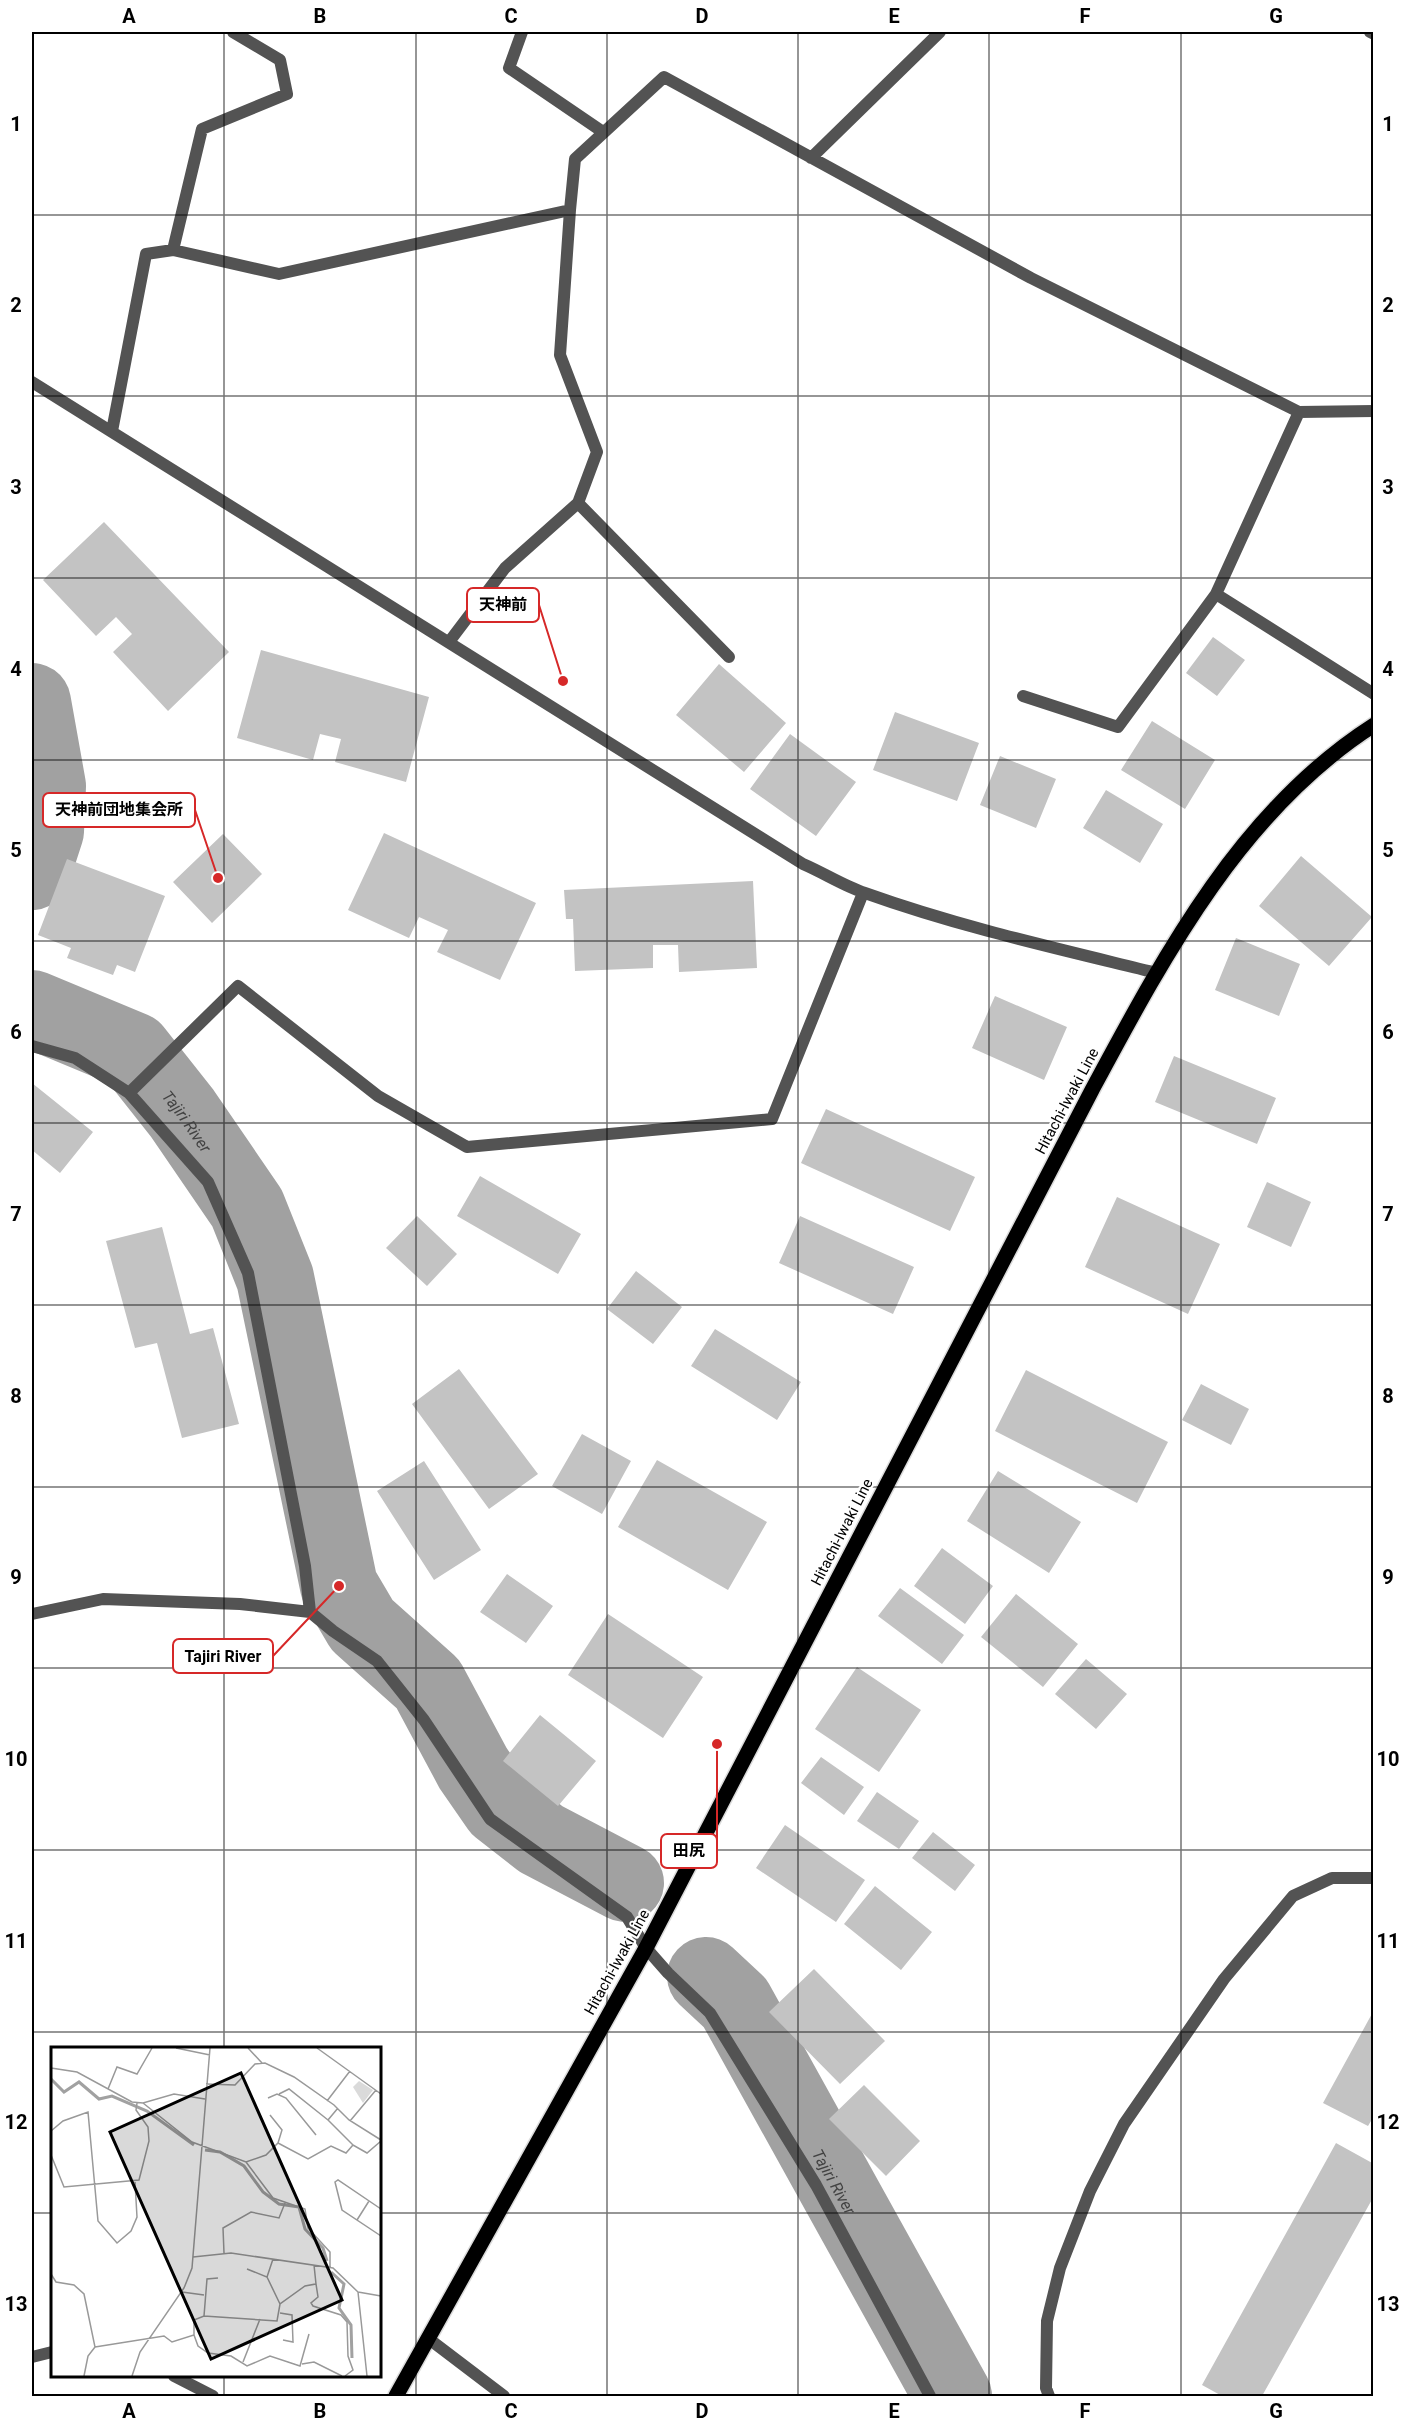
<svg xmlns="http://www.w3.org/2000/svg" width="1405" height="2428" font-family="Roboto,'Noto Sans JP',sans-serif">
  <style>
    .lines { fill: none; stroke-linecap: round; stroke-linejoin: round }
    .river { stroke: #a1a1a1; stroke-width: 78 }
    .building { fill: #c3c3c3 }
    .primary-casing { stroke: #dbdbdb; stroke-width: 18 }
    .minor { stroke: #535353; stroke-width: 12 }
    .tertiary { stroke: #535353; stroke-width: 12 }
    .primary { stroke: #000; stroke-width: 15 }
    .grid { fill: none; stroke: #000; stroke-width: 1.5; stroke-opacity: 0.55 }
    .labels { text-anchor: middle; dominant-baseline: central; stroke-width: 4.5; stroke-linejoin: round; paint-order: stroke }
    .street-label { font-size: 15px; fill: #000; stroke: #fff }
    .water-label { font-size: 16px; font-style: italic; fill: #424242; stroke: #fff }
    .inset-river { fill: none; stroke: #a1a1a1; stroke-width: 3 }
    .inset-road { fill: none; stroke: #999; stroke-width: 1.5 }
    .view { fill: #000; fill-opacity: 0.15; stroke: #000; stroke-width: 3 }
    .inset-edge { fill: none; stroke: #000; stroke-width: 3 }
    .leader { fill: none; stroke: #d62828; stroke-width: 2 }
    .callout-dot { fill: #d62828; stroke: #fff; stroke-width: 2 }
    .callout { fill: #fff; stroke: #d62828; stroke-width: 2 }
    .callout-label { font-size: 16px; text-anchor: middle; font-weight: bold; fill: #000 }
    .neatline { fill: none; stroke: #000; stroke-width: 2 }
    .grid-label { font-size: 20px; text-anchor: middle; font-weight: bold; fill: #000 }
  </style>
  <rect width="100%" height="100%" fill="#fff"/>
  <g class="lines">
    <!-- river -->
    <g class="river">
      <path d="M32,702L47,786L45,831L32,871"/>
      <path id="s1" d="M32,1009L133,1051L182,1113L247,1208L275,1278L339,1586L362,1625L428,1684L473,1768L500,1807L541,1839L625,1883"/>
      <path id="s2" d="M706,1976L735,2003L953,2396"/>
    </g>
  </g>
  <!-- building -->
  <path class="building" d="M104,522L229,652L168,711L113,652L132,634L116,617L96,636L43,580Z
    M1213,637L1245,660L1217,696L1186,673Z
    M261,650L429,697L406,782L335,762L341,739L320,734L313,760L237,738Z
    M719,664L786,723L744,772L676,715Z
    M895,712L979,743L957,801L873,770Z
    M1152,721L1215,760L1185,809L1121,770Z
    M790,734L856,782L816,836L750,789Z
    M1000,756L1056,779L1036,828L980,805Z
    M1106,790L1163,824L1140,863L1083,828Z
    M384,833L536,903L500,980L437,952L448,930L419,917L409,938L348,910Z
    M223,834L262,874L212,923L173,882Z
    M1301,856L1372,917L1329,966L1259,906Z
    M67,859L165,896L135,972L117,965L113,975L67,958L71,948L38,935Z
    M753,881L757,968L679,972L678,945H653V968L575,971L573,919H566L564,890Z
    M1236,938L1300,964L1279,1016L1215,990Z
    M995,996L1067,1027L1044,1080L972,1048Z
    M1174,1056L1276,1098L1257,1144L1155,1102Z
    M32,1083L93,1132L60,1173L32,1150Z
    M826,1109L975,1177L950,1231L801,1163Z
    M480,1176L581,1234L558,1274L457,1216Z
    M1267,1182L1311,1202L1291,1247L1247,1227Z
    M1117,1197L1220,1244L1188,1314L1085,1267Z
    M417,1216L457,1254L427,1286L386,1248Z
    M800,1216L914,1267L893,1314L779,1263Z
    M162,1227L190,1334L213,1328L239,1424L182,1438L157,1343L135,1348L106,1241Z
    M636,1271L682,1307L653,1344L607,1309Z
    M715,1329L801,1382L777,1420L691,1366Z
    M459,1369L538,1474L489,1509L412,1404Z
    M1026,1370L1168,1442L1137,1503L995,1431Z
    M1201,1384L1249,1409L1231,1445L1182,1420Z
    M582,1434L631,1461L602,1514L552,1486Z
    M657,1460L767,1522L728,1590L618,1527Z
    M424,1461L481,1550L434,1580L377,1491Z
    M998,1471L1081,1522L1049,1573L967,1521Z
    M942,1548L993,1586L965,1624L914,1586Z
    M507,1574L553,1606L526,1643L480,1612Z
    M900,1588L964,1635L942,1664L878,1616Z
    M1016,1594L1078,1644L1043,1687L981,1637Z
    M608,1614L703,1677L663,1738L568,1675Z
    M1086,1659L1127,1694L1096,1729L1055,1694Z
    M857,1667L921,1710L879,1772L815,1729Z
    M540,1715L596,1761L558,1806L503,1761Z
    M821,1757L864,1787L844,1815L801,1783Z
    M877,1792L919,1821L899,1849L857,1821Z
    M785,1825L865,1880L836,1922L756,1868Z
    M933,1832L975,1865L955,1891L912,1858Z
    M875,1886L932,1932L901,1970L844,1924Z
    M814,1969L885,2041L840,2084L769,2012Z
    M1374,2010V2116L1368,2126L1323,2103Z
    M864,2085L920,2141L886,2176L829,2119Z
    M1336,2143L1374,2164V2196L1262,2396H1222L1202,2385Z"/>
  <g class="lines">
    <!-- primary casing -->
    <g class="primary-casing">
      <path id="primary" d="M396,2396L646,1948L1092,1090C1164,956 1241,810 1374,725"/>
    </g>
    <!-- minor -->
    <path class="minor" d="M233,32L280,60L287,94L202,129L173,250L279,274L570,210L575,159L664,77L1031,278L1299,412L1374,411
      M522,32L509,68L603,132
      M1370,32L1374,34
      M811,158L940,32
      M570,210L560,355L597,452L578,503L729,657
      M32,382L803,864C824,873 844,886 865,893C960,927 1059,949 1157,973
      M112,431L146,254L173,250
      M1216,594L1374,694
      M449,642L505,568L578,503
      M1023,696L1118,727L1216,594L1299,412
      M32,1046L75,1058L129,1093L208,1182L248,1273L305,1566L310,1612
      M129,1093L238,986L378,1096L467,1147L772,1119L863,893
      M32,1614L103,1599L240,1604L310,1612L333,1631L377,1661L424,1720L490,1819L627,1917L646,1948L668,1973L710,2013L816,2185L930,2396
      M32,2357L52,2352
      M174,2376L213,2396
      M1049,2396L1046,2388L1047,2321L1060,2268L1090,2191L1124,2124L1224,1979L1293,1896L1332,1878H1374"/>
    <!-- tertiary -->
    <path class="tertiary" d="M429,2339L504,2396"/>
    <!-- primary -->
    <use href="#primary" class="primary"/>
  </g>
  <!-- grid -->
  <path class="grid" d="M224,32V2048M416,32V2396M607,32V2396M798,32V2396M989,32V2396M1181,32V2396M32,215H1374M32,396H1374M32,578H1374M32,760H1374M32,941H1374M32,1123H1374M32,1305H1374M32,1487H1374M32,1668H1374M32,1850H1374M32,2032H1374M32,2213H52M380,2213H1374M224,2376V2396"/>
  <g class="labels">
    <!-- street labels -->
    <g class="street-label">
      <text transform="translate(1067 1101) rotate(-62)">Hitachi-Iwaki Line</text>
      <text transform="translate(842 1532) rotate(-63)">Hitachi-Iwaki Line</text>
      <text transform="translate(617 1962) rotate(-61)">Hitachi-Iwaki Line</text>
    </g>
    <!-- water labels -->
    <g class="water-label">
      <text stroke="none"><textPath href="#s1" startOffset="198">Tajiri River</textPath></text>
      <text stroke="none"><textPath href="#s2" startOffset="244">Tajiri River</textPath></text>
    </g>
  </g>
  <!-- overview -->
  <g transform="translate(51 2047)">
    <rect width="330" height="330" fill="#fff"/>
    <path d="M308,34L322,43L312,56L302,40Z" fill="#dadada"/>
    <path class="inset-river" d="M0,32L13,45L28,35L48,52L61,49L96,64L143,98M154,103L169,105L193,119L212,145L228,157L248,160L254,182L272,201L276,214M280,225L293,237L288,261L300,278L301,311"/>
    <path class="inset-road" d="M125,1L159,8M197,1L211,16M266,1L330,47M0,21L26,25L81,55L92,56L123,47L154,52M155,37L184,38L204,17L214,16L243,30L283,58L298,73L330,93M57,42L66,20L86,27L101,1M228,47L238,42L277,73M217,51L226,47L235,51L265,88M276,54L299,24M92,56L141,95L195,115L215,108L227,96L257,112L280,99L295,106L302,98L316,106L330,94M287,61L277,73L302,98M219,68L231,83L227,96M299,74L325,43M0,84L12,74L37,65L47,174L66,196L80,184L86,170L84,135M0,108L13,140L88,133L98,94L97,80L85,63L86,56M195,115L222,151L254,162L257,181L279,205V220M330,162L287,133L284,135L291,163L330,189M306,173L318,154M173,206L172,181L200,165L228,171L234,156M142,210L180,206L282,221L307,245L316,329M263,218L265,237M196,222L216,230L229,257M0,227L5,235L23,238L33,247L44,300L37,309L33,329M216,230L222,212M131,245L153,248M307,245L330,249M229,266L241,268L242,295L232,293M153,269L156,232L167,231M143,288L147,299L157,306L180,309L196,319L219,309L249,319L258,287M44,300L113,289L121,295L143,288V273L153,269L226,274L229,257L254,239L265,237L267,250L260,256L262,259L290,268L296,275L297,309L302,323L294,329M192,315L209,272M251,317L263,315L291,329M81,329L89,305L133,241L141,221L159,1"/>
    <path class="view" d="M190,26L291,253L160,312L59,85Z"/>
    <rect width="330" height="330" class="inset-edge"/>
  </g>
  <!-- callouts -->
  <path class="leader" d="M563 681L539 605M218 878L195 810M339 1586L273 1656M717 1744L717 1851"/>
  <g class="callout-dot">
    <circle cx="563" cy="681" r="6"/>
    <circle cx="218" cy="878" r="6"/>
    <circle cx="339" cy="1586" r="6"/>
    <circle cx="717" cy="1744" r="6"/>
  </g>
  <g class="callout">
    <rect x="467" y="588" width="72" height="34" rx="6"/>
    <rect x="43" y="793" width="152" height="34" rx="6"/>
    <rect x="173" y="1639" width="100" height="34" rx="6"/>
    <rect x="661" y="1834" width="56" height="34" rx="6"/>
  </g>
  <g class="callout-label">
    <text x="503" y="610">天神前</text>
    <text x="119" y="815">天神前団地集会所</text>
    <text x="223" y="1662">Tajiri River</text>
    <text x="689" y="1856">田尻</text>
  </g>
  <!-- border -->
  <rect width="1405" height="2428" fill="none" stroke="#ffffff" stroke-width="66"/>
  <rect x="33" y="33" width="1339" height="2362" class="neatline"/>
  <g class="grid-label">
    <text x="129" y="23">A</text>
    <text x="320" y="23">B</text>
    <text x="511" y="23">C</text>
    <text x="702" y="23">D</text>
    <text x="894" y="23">E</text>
    <text x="1085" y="23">F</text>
    <text x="1276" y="23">G</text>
    <text x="16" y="131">1</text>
    <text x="1388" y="131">1</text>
    <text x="16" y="312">2</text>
    <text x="1388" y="312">2</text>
    <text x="16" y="494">3</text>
    <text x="1388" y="494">3</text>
    <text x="16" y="676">4</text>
    <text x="1388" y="676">4</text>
    <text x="16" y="857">5</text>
    <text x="1388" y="857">5</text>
    <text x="16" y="1039">6</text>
    <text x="1388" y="1039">6</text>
    <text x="16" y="1221">7</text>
    <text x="1388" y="1221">7</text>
    <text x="16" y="1403">8</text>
    <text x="1388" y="1403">8</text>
    <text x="16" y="1584">9</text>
    <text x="1388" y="1584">9</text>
    <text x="16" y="1766">10</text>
    <text x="1388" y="1766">10</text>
    <text x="16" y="1948">11</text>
    <text x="1388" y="1948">11</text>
    <text x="16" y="2129">12</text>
    <text x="1388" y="2129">12</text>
    <text x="16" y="2311">13</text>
    <text x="1388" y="2311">13</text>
    <text x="129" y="2418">A</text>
    <text x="320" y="2418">B</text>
    <text x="511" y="2418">C</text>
    <text x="702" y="2418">D</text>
    <text x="894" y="2418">E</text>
    <text x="1085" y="2418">F</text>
    <text x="1276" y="2418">G</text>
  </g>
</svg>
